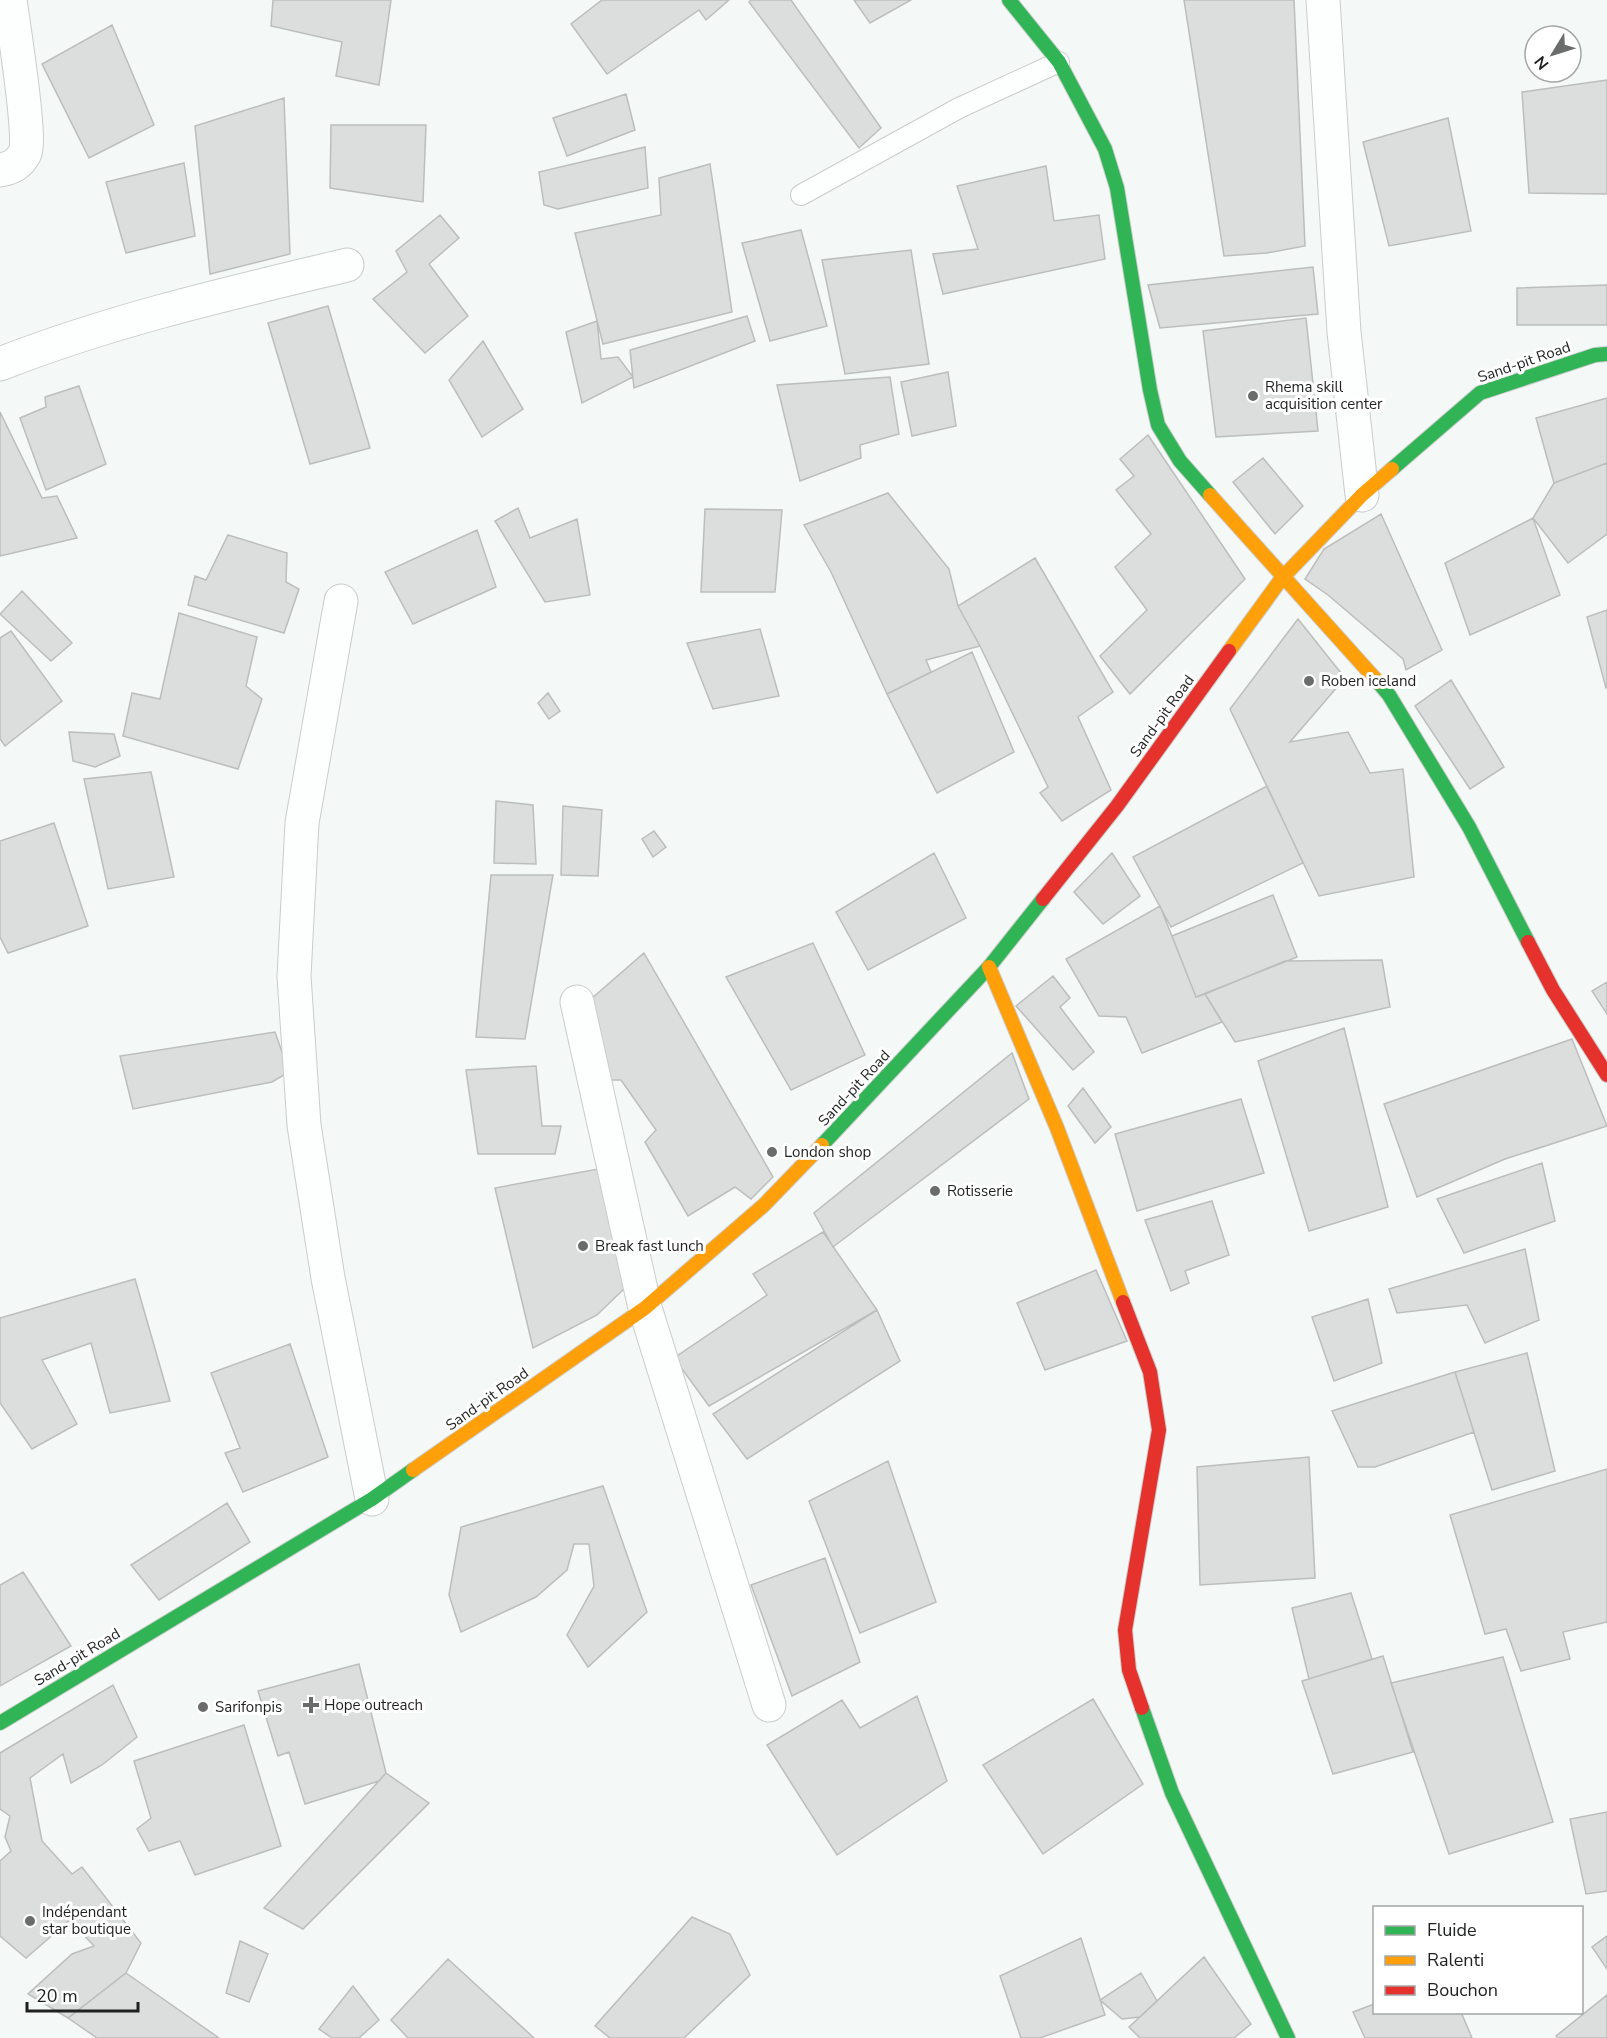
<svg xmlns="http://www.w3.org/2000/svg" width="1607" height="2038" font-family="'Nunito Sans',sans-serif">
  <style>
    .building { fill: #dcdedd; stroke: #bbbebc; stroke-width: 1.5 }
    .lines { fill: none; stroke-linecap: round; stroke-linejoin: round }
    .lane-casing { stroke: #cacdcb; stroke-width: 22 }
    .street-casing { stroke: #cacdcb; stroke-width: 35 }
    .fast-casing { stroke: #cacdcb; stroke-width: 16 }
    .slow-casing { stroke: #cacdcb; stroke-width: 16 }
    .jam-casing { stroke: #cacdcb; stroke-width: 16 }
    .lane { stroke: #fdfefe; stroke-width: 20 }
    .street { stroke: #fdfefe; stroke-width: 33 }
    .fast { stroke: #30b455; stroke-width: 14 }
    .slow { stroke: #ff9f0a; stroke-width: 14 }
    .jam { stroke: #e5322d; stroke-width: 14 }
    .poi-dot { fill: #6a6c6b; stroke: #fff; stroke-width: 2 }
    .labels { text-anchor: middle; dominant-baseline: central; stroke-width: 6; stroke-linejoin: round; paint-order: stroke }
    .street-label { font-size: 15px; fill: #1f2120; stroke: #fff }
    .poi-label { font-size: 15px; fill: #1f2120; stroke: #fff; text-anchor: start }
  </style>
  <rect width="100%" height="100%" fill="#f4f8f6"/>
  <!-- building -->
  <path class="building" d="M273,0H391L379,85L336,76L342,42L271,26Z
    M602,0H729L706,20L699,10L607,74L571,24Z
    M751,0H791L881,128L859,148L749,2Z
    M854,0H911L870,23Z
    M1184,0H1294L1305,246L1267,253L1224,256Z
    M112,25L154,125L89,158L42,64Z
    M1607,80V194L1529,193L1522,92Z
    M626,94L635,130L567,156L553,118Z
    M284,98L290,254L210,274L195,126Z
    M1448,118L1471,231L1389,246L1363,142Z
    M331,125H426L423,202L330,188Z
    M645,147L648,188L558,209L544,205L539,172Z
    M184,163L195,236L126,253L106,182Z
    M710,164L732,312L603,344L575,233L661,215L659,178Z
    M1046,166L1054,221L1099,215L1105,259L943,294L933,254L978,249L957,186Z
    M440,215L459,238L429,264L468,316L425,353L373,299L407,272L396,251Z
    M801,230L827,326L770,341L742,243Z
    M911,250L929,364L845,374L822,260Z
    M1313,267L1318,314L1160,328L1148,285Z
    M1607,285V325H1517V288Z
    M328,306L370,448L310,464L268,323Z
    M747,316L755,341L634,388L630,350Z
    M1306,318L1318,431L1216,437L1203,331Z
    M597,321L601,359L618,357L633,377L582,403L566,332Z
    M483,341L523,409L482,437L449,380Z
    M948,372L956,426L912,436L901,382Z
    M890,377L899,434L860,445L861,458L800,481L777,385Z
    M79,386L106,464L46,490L20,418L46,407L45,397Z
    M1607,398V463L1554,483L1536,418Z
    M0,412L42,498L57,496L77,538L0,556Z
    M1148,435L1245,579L1130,694L1100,656L1147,610L1115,567L1151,534L1116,490L1134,476L1120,459Z
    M1263,458L1303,506L1275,534L1233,482Z
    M1607,463V534L1568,563L1533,518L1554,483Z
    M888,493L949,569L958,606L980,646L926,660L931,672L887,694L831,572L804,525Z
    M518,508L530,538L577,519L590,595L545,602L495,521Z
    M705,509L782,510L775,592H701Z
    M1381,514L1442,650L1406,670L1403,659L1328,595L1305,579L1324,549Z
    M1533,518L1560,595L1470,635L1445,563Z
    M477,530L496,587L413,624L385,572Z
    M228,535L287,553L286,582L299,589L284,633L188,605L195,576L206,580Z
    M1035,558L1113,692L1078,717L1111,790L1062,821L1040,793L1048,787L980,646L958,606Z
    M22,591L72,643L51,661L0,614Z
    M1607,610V688H1606L1587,617Z
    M179,613L257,637L246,686L262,699L238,769L123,736L132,693L160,699Z
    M1298,619L1345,678L1290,742L1348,732L1370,773L1403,769L1414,877L1319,896L1230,709Z
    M760,629L779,696L713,709L687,643Z
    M11,631L62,701L5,746L0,739V638Z
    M972,652L1014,752L937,793L887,694Z
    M1451,680L1504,767L1470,789L1415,706Z
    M548,693L560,711L549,719L538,703Z
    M69,732L114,734L120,756L95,767L73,761Z
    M151,772L174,877L108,889L84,779Z
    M1267,786L1303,863L1171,927L1133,857Z
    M496,801L533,805L536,864L494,863Z
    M563,806L602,810L598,876L561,875Z
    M54,823L88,926L8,953L0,937V841Z
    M654,831L666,847L653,857L642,839Z
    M934,853L966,918L868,970L836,912Z
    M1112,853L1140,896L1103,924L1074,892Z
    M491,875H553L525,1039L476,1037Z
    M1273,895L1297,957L1196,997L1172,936Z
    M1160,906L1196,997L1205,994L1222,1022L1142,1053L1126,1017L1099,1016L1066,959Z
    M813,943L865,1055L791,1090L726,977Z
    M644,953L773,1177L751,1199L735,1187L688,1216L645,1142L656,1130L621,1080H603L591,999Z
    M1382,960L1390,1007L1235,1042L1205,994L1285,961Z
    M1053,976L1070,998L1060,1007L1094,1052L1073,1070L1016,1006Z
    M1607,982V1014L1592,991Z
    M1344,1028L1388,1207L1309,1231L1258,1061Z
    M275,1032L289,1072L272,1082L133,1109L120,1056Z
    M1572,1039L1607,1126L1505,1159L1417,1197L1384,1104Z
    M1012,1053L1029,1099L833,1247L814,1213Z
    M536,1066L542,1126H561L555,1154H478L466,1070Z
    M1083,1088L1111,1127L1095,1143L1068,1106Z
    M1241,1099L1264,1173L1137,1211L1115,1134Z
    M1542,1163L1555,1221L1464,1253L1437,1199Z
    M598,1169L628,1285L597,1315L533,1348L495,1188Z
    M1212,1201L1229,1255L1185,1271L1189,1283L1171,1291L1145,1220Z
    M823,1232L877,1310L709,1406L674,1358L767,1295L753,1274Z
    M1525,1249L1539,1320L1485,1343L1467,1305L1397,1313L1389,1289Z
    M1096,1270L1127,1341L1045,1370L1017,1303Z
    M135,1279L170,1401L110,1413L91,1343L42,1360L77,1424L32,1449L0,1403V1318Z
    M1368,1299L1382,1363L1334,1381L1312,1317Z
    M877,1310L900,1361L747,1459L713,1414Z
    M290,1344L328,1457L243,1492L225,1453L240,1448L211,1373Z
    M1527,1353L1555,1471L1492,1490L1455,1372Z
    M1455,1372L1474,1432L1375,1467H1358L1332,1411Z
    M1309,1457L1315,1578L1200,1585L1197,1467Z
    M888,1461L936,1602L860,1633L809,1501Z
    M1607,1469V1622L1563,1632L1570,1659L1521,1671L1506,1629L1485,1634L1450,1515Z
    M603,1486L647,1612L588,1667L567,1635L594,1586L589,1544H574L567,1570L536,1597L461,1632L449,1595L461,1527Z
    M227,1503L250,1542L159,1600L131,1565Z
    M825,1558L860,1662L792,1696L751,1585Z
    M23,1572L71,1646L0,1686V1585Z
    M1351,1593L1372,1659L1309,1679L1292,1608Z
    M1383,1656L1413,1752L1333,1774L1302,1681Z
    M1503,1657L1553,1822L1449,1854L1391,1683Z
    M359,1664L386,1773L379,1781L305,1804L289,1752L278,1756L258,1691Z
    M113,1685L137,1737L102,1765L71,1783L63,1754L30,1778L42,1841L72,1874L82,1867L141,1943L126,1973L68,2018L28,1994L72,1954L94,1946L70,1920L26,1958L0,1936V1861L11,1851L5,1837L10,1816L0,1809V1753Z
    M917,1696L947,1781L837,1855L767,1745L842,1700L860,1728Z
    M1093,1699L1143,1784L1043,1854L983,1765Z
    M244,1725L281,1846L195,1875L180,1841L149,1851L137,1829L151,1818L134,1761Z
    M386,1773L429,1803L303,1929L264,1908Z
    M1607,1812V1891L1586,1894L1570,1819Z
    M692,1917L730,1934L750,1975L684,2038H610L595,2026Z
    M1607,1936V1969L1592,1947Z
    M1081,1938L1105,2015L1040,2038H1021L1000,1976Z
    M240,1941L268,1954L249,2002L226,1993Z
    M1204,1957L1251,2024L1234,2038H1140L1129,2027Z
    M448,1959L534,2038H408L391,2020Z
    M126,1973L219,2038H97L68,2018Z
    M1141,1973L1157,2001L1140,2017L1122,2019L1100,2000Z
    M353,1986L379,2020L359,2038H332L319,2029Z
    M1607,1995V2038H1557L1556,2036Z
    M1374,2004V2012H1461L1472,2038H1365L1353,2012Z"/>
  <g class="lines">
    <!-- lane casing -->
    <g class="lane-casing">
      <path id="lane" d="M801,195L959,108L1059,62"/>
    </g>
    <!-- street casing -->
    <g class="street-casing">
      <path id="street" d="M1323,0L1344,332L1362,495
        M0,170C12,168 19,164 25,153C32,141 13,22 10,0
        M0,364C112,320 230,293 347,265
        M341,601L302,823L294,976L304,1125L328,1278L372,1499
        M577,1002L645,1308L769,1705"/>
    </g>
    <!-- fast casing -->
    <g class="fast-casing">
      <path id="fast" d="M1009,0L1059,62L1105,149L1117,188L1150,390L1158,425L1180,461L1210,495
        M1392,469L1480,393L1595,355L1607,354
        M1378,682L1389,695L1469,827L1528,942
        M822,1145L989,967L1043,899
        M1142,1708L1172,1793L1288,2038
        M0,1723L372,1499L413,1470"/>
    </g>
    <!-- slow casing -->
    <g class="slow-casing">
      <path id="slow" d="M1210,495L1378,682
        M1229,651L1282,578L1362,495L1392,469
        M989,967L1057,1128L1123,1302
        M413,1470L645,1308L764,1205L822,1145"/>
    </g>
    <!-- jam casing -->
    <g class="jam-casing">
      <path id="jam" d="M1043,899L1117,806L1229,651
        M1528,942L1553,990L1607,1075
        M1123,1302L1150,1372L1159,1430L1125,1630L1129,1670L1142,1708"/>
    </g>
    <!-- lane -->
    <use href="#lane" class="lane"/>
    <!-- street -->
    <use href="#street" class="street"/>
    <!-- fast -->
    <use href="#fast" class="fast"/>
    <!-- slow -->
    <use href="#slow" class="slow"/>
    <!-- jam -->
    <use href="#jam" class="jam"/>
  </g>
  <!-- markers -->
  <g class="poi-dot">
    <circle cx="1253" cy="396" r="6"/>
    <circle cx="1309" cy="681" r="6"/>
    <circle cx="772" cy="1152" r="6"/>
    <circle cx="935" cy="1191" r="6"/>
    <circle cx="583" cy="1246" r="6"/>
    <path d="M308 1696h6v6h6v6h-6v6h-6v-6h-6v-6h6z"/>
    <circle cx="203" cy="1707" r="6"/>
    <circle cx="30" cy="1921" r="6"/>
  </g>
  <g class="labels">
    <!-- street labels -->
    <g class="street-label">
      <text transform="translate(1524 362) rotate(-19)">Sand-pit Road</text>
      <text transform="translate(1162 716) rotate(-54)">Sand-pit Road</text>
      <text transform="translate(854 1088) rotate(-47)">Sand-pit Road</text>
      <text transform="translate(487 1399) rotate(-35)">Sand-pit Road</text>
      <text transform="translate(77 1657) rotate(-31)">Sand-pit Road</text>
    </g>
    <!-- poi labels -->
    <g class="poi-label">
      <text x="1265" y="387">Rhema skill<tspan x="1265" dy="17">acquisition center</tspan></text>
      <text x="1321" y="681">Roben iceland</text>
      <text x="784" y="1152">London shop</text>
      <text x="947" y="1191">Rotisserie</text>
      <text x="595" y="1246">Break fast lunch</text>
      <text x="324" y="1705">Hope outreach</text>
      <text x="215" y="1707">Sarifonpis</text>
      <text x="42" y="1912">Indépendant<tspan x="42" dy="17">star boutique</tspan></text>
    </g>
  </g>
  <!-- legend -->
  <rect x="1373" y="1906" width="210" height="108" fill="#ffffff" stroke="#a5a6a6" stroke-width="1.5"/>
  <rect x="1385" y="1926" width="30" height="9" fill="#30b455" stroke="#a5a6a6" stroke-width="1.5"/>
  <text x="1427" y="1936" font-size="18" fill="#1f2120">Fluide</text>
  <rect x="1385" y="1956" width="30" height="9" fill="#ff9f0a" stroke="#a5a6a6" stroke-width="1.5"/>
  <text x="1427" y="1966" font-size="18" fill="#1f2120">Ralenti</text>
  <rect x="1385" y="1986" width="30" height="9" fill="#e5322d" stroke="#a5a6a6" stroke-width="1.5"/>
  <text x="1427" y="1996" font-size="18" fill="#1f2120">Bouchon</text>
  <!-- north arrow -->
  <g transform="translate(1553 54) rotate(232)"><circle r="28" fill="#ffffff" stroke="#a5a6a6" stroke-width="1.5"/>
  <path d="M0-4.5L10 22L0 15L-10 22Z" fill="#6a6c6b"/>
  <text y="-9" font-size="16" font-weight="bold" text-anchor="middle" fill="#1f2120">N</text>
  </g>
  <!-- scale -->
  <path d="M27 2002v9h111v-9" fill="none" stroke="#1f2120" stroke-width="3"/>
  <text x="36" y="2002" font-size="18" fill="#1f2120" stroke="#ffffff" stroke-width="4.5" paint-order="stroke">20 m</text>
</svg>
